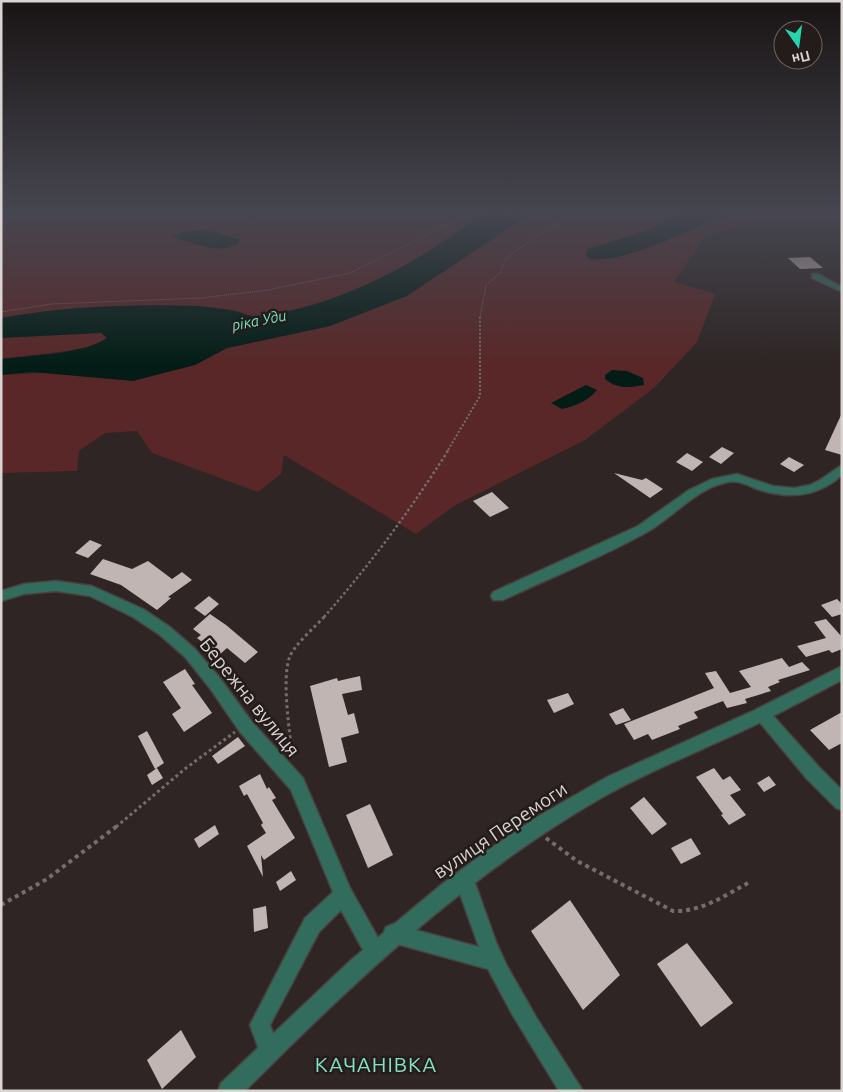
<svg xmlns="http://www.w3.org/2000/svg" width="843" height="1092" font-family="Ubuntu,sans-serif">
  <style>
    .green { fill: #592727 }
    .water { fill: #031d16 }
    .building { fill: #c1b5b4 }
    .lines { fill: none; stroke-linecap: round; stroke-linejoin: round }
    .minor-casing { stroke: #494140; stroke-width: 3 }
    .tertiary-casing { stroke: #494140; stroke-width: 3 }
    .path-far4 { stroke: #756d6c; stroke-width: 1; stroke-dasharray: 1 1; stroke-linecap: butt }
    .path-far3 { stroke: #756d6c; stroke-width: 2; stroke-dasharray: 2 2; stroke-linecap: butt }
    .path-far2 { stroke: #756d6c; stroke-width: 2.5; stroke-dasharray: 2.5 2.5; stroke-linecap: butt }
    .path-far1 { stroke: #756d6c; stroke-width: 3; stroke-dasharray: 3 3; stroke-linecap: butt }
    .path { stroke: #756d6c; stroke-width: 4; stroke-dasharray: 4 4; stroke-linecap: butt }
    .minor { fill: #326c5c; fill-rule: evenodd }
    .tertiary { fill: #326c5c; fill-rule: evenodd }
    .labels { text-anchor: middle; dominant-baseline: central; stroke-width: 5; stroke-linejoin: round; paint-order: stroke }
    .far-water-label { font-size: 15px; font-style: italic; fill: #6ce3c2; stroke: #241b1b }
    .near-street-label { font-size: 19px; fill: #d9d3d2; stroke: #241b1b }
    .near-neighbourhood-label { font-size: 21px; letter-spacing: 1px; fill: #83e2c6; stroke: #241b1b }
  </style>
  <rect width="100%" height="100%" fill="#2e2524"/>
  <!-- green -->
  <path class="green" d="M1,212H483C431,255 366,290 301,308L66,351L1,359Z
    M524,212H842V219H770L706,235L674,282L715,294L697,342L654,388L585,440L454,506L416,534L284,455L281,474L258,492L152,453L137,431L105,433L79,451L77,471L1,473V375L195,365L227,348L330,326L521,220Z"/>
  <!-- water -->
  <path class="water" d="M483,212H524L521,220L407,296L330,326L227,348L195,365L133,381L32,372L1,375V359C32,355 81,355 107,338L101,333L1,338V318C66,306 133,304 198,306C211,307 224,309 236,311C243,313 251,317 258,316C337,308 422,262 483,212Z
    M678,212H722L723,215C716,221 706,223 698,227C669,239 620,263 589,259L586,256L587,249L649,230Z
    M205,230L239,239V243C220,256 194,243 173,237L182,232Z
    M612,370L627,371L643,378L644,385C629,388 617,389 605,379V375Z
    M586,385L597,390C588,401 576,406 562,409L551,403Z"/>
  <!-- building -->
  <path class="building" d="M810,257L823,268L800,269L788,258Z
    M842,413V455L825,450Z
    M722,447L734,453L721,464L709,457Z
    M687,453L703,462L692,471L676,462Z
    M789,457L804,465L794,472L780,464Z
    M614,473L642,480L646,478L663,489L650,498Z
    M492,492L509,508L490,517L473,501Z
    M90,540L102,545L88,558L75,553Z
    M103,559L132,569L148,561L172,579L182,572L192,580L168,597L171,598L157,610L121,585L90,574Z
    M209,596L219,604L205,616L194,608Z
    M837,599L842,604V614L832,617L821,605Z
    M210,614L226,625L258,652L245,663L227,648L219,655L197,638L201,635L193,629Z
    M826,619L842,637V649L832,653L829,650L806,657L797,646L826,638L814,622Z
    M782,658L789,667L802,662L810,670L778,680L780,682L768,687L771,691L745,699L747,703L727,708L723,701L694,712L698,718L678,726L680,729L652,740L648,734L634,740L624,724L714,688L705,673L716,671L730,693L751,687L739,671Z
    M185,669L195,684L192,685L212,713L184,732L172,714L181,708L163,682Z
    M360,676L362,690L342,694L348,715L354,713L359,733L341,738L347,762L329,767L310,686L337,678L338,681Z
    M568,693L574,704L554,713L547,700Z
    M623,708L631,720L616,725L609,714Z
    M842,712V743L829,750L810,730Z
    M147,731L164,763L155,769L138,736Z
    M238,737L245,746L218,764L212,756Z
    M157,768L163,778L152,785L147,775Z
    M714,768L723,780L730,776L741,790L730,795L746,815L729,825L721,815L723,814L696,777Z
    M260,774L267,789L269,787L276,798L272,800L295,838L264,860L261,855L263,877L247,846L266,833L261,825L263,823L247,794L244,796L239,786Z
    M769,776L776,785L764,792L757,783Z
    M644,797L667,824L652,835L630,808Z
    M370,804L393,855L368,868L346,815Z
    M215,825L219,834L199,848L194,839Z
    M691,838L701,854L681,864L671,848Z
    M291,871L296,880L280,891L276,882Z
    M570,900L620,975L583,1010L531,931Z
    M266,906L268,928L254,932L253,909Z
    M687,943L733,1003L701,1027L657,964Z
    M181,1030L196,1057L162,1089L147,1060Z"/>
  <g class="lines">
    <!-- minor casing -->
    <g class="minor-casing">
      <path id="minor" d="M812,274H818L842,287V292L812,278Z
        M842,465V475C817,498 787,499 757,489C747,485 738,480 728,482C696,488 674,517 647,532C603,557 549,578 503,600H493L491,596L493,592L638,526L689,490L712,479L737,474L773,486L794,488L810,485L820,480Z
        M56,581L92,586L143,609L170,627L195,649L219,677L252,722L303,778L350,888L382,945L385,952L382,959L375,962L368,959L341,910L319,932L270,1025L280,1051L276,1058L269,1062L262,1058L250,1025L305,918L333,892L291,790L240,732L209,687L185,657L160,635L133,617L90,596L56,591L24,594L1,601V591L24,584Z
        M762,707L767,709L819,767L842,790V810L836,808L807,779L757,719L754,714L757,709Z
        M464,871L470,874L475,883L496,942L507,966L536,1017L583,1091H559L512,1014L488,969L386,941L383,934L386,927L393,924L479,947L455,880L458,874Z"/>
    </g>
    <!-- tertiary casing -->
    <g class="tertiary-casing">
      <path id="tertiary" d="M842,666V680C813,695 784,711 755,725C703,750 650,770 601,798C466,876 354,981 245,1091H218L221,1083L350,961L441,885L488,850L537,817L607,777L755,710Z"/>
    </g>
    <!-- path-far4 -->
    <path class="path-far4" d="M1,312L51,304L201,298L268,290L350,273L462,218L466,212
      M480,318L486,285L500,273L505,260L515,251L575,212"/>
    <!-- path-far3 -->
    <path class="path-far3" d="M448,450L480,396V316"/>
    <!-- path-far2 -->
    <path class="path-far2" d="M324,617C370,565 412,508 449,449"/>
    <!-- path-far1 -->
    <path class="path-far1" d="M292,756C290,731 281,678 290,656C295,644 316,626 325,616
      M116,827L186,768L235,732"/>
    <!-- path -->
    <path class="path" d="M546,838L577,861L673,911C701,912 724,896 748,883
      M1,905L47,879L117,826"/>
    <!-- minor -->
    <use href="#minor" class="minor"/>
    <!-- tertiary -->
    <use href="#tertiary" class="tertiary"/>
  </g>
  <!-- sky -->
  <linearGradient id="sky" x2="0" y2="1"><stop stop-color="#191414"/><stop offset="0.58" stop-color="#464650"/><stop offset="1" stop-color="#464650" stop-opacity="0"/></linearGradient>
  <rect width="843" height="365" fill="url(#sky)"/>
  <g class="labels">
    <!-- far-water labels -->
    <g class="far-water-label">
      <text transform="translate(259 320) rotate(-11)">ріка Уди</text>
    </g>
    <!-- near-street labels -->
    <g class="near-street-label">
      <text transform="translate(250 697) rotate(51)">Бережна вулиця</text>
      <text transform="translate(500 830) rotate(-34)">вулиця Перемоги</text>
    </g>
    <!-- near-neighbourhood labels -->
    <g class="near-neighbourhood-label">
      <text x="376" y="1064">КАЧАНІВКА</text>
    </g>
  </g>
  <!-- border -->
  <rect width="843" height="1092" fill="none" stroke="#d9d3d2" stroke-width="5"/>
  <!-- north arrow -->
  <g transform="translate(798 45) rotate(166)"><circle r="24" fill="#241b1b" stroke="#6c6564"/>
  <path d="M0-4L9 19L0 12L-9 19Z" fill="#25d5ae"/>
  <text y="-8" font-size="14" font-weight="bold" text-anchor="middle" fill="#d9d3d2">Пн</text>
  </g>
</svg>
